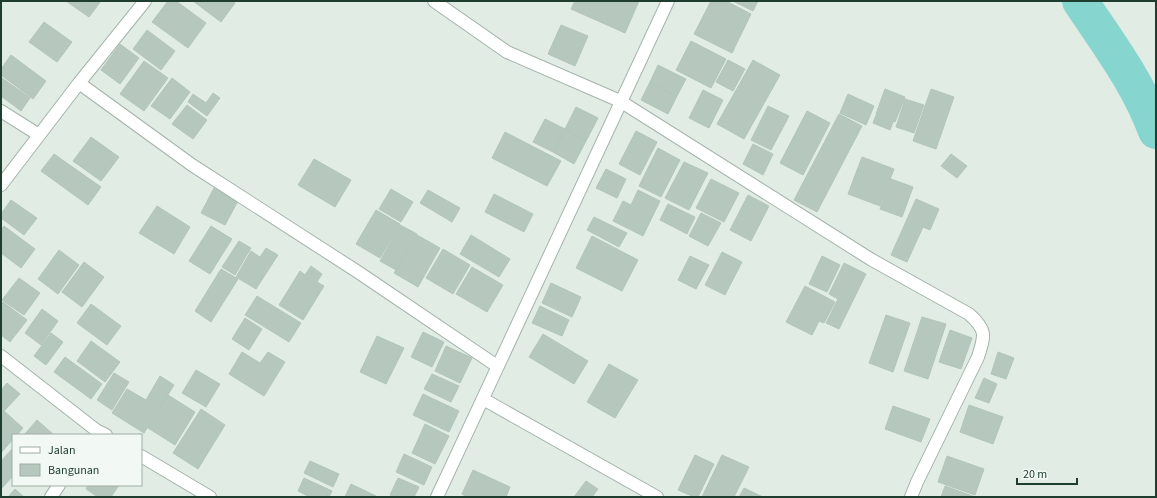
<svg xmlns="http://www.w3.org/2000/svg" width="1157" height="498" font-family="'Source Sans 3',sans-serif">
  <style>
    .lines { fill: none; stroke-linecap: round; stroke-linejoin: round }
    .river { stroke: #86d5cf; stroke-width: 36 }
    .building { fill: #b6c7bd; stroke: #b3c6ba }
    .minor-casing { stroke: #a3b4ab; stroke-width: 14 }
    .minor { stroke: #fff; stroke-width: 12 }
  </style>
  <rect width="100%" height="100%" fill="#e1ece5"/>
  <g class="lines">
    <!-- river -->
    <path class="river" d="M1080,1C1108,43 1139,84 1156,131"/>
  </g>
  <!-- building -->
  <path class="building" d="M66,1H101L89,17Z
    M168,1H176L206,23L188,48L152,22Z
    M193,1H232L235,3L221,22Z
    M575,1H639L625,33L571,9Z
    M711,1H726L751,14L732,53L694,34Z
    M733,1H758L753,11Z
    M44,22L72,42L57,62L29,42Z
    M561,25L588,36L575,66L548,54Z
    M147,30L175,51L161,70L133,49Z
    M691,41L726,59L711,88L676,70Z
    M120,44L139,58L120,84L101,70Z
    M11,55L46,81L33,99L1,75V69Z
    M728,60L745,69L733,91L716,82Z
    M753,60L780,75L744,139L717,124Z
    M144,61L168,78L144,111L120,94Z
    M658,65L686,79L677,96L650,82Z
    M2,78L30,98L21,111L1,96Z
    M172,78L190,92L170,119L151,106Z
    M650,82L677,96L668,114L641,100Z
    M885,89L905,97L895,122L876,114Z
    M931,89L954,97L936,149L913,141Z
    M703,90L723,100L709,128L689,118Z
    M213,93L220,98L207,116L188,102L193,94L206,103Z
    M848,94L874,106L866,125L840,113Z
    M905,99L924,105L914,133L896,127Z
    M187,105L207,120L193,139L172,124Z
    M768,106L789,116L771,150L751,140Z
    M576,107L598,118L586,141L565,129Z
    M807,111L830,123L803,175L780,163Z
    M839,114L862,126L817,212L794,200Z
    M876,115L893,122L890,130L873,123Z
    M545,119L565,129L553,152L533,142Z
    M565,129L586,141L574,164L553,152Z
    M636,131L657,142L640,175L619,164Z
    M505,132L561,161L547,186L492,158Z
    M91,137L119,157L101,181L73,161Z
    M753,144L773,154L763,175L743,164Z
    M658,148L680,160L661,197L639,186Z
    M54,154L101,187L88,205L41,171Z
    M951,154L967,166L957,178L941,166Z
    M862,157L894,169L880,206L848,194Z
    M314,159L351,180L335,207L298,185Z
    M684,162L708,173L689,210L665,198Z
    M606,169L626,179L617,198L596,188Z
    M711,179L739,193L724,222L696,208Z
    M891,179L913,187L902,217L880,209Z
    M214,188L238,201L225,225L201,213Z
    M391,189L413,202L401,222L379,209Z
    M428,190L460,208L452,222L420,203Z
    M638,190L660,201L643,236L613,221L623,201L631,205Z
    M494,194L533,214L524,232L485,212Z
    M748,195L769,206L751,241L730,230Z
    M916,199L939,209L930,230L923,227L907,262L891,255Z
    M11,200L37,218L24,235L1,218V214Z
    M668,204L695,217L687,234L660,220Z
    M157,206L190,227L174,254L139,233Z
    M376,210L400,224L380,258L356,244Z
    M701,213L721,223L708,246L689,236Z
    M594,217L627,233L619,247L587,230Z
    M400,225L417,234L396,270L380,261Z
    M4,226L35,249L21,268L1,253V230Z
    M211,226L232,239L210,274L189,261Z
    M417,235L440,248L418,287L394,273Z
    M471,235L510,259L499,277L460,254Z
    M592,236L638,260L622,291L576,268Z
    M239,241L251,248L235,275L222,267Z
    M266,248L278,255L256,289L236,277L251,251L260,257Z
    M443,249L470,265L453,294L426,278Z
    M59,250L79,265L58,294L38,279Z
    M722,252L742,262L725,295L705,285Z
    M690,256L709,265L696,289L678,280Z
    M822,256L840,265L827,292L809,284Z
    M84,262L104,277L82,307L62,292Z
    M844,263L866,274L839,329L826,323L838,299L829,294Z
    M311,266L322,274L317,282L324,286L303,320L279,305L300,271L305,275Z
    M472,267L503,285L487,312L456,294Z
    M221,269L238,279L211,322L195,311Z
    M19,278L40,293L24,315L2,300Z
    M551,283L581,297L572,317L542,303Z
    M805,286L835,302L824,323L819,321L812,335L786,322Z
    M257,296L301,323L289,342L245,315Z
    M3,302L27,320L10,342L1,335V305Z
    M91,304L121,326L107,345L77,323Z
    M540,306L569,320L562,336L532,323Z
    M42,309L58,321L41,345L25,333Z
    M886,315L910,323L893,372L869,363Z
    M922,317L946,324L928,379L904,371Z
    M245,318L262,329L249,350L232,339Z
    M950,330L972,338L961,369L939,362Z
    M423,332L444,342L432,367L411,357Z
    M51,333L63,342L46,365L34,356Z
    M543,334L588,361L574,384L529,357Z
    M377,336L404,348L386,384L360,372Z
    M91,341L120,362L105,382L77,361Z
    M446,346L472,358L460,383L435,371Z
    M242,352L260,363L268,352L285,362L264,396L229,374Z
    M998,352L1014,358L1006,379L991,374Z
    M65,357L102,384L91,399L54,372Z
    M609,364L638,380L615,418L587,402Z
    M196,370L220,384L206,407L182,393Z
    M114,373L129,382L112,410L97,400Z
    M432,374L459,386L451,402L424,389Z
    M160,376L174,385L144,433L112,413L127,389L146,400Z
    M984,378L997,384L989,403L975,398Z
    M7,383L20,394L4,411L23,428L17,435H13V439L1,453V390Z
    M423,394L459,411L449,432L413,415Z
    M168,395L195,412L175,445L148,428Z
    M969,405L1003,417L993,444L960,432Z
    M893,406L930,419L921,442L885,429Z
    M201,409L225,425L198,469L173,453Z
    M37,420L54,435H24Z
    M425,424L449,436L435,464L412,453Z
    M13,448V476L1,489V461Z
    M404,454L432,467L424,485L396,472Z
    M695,455L714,464L698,497H694L678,490Z
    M722,455L749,467L734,497H702Z
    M947,456L984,469L975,495L938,482Z
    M310,461L339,474L333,487L304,473Z
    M473,470L510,487L506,497H467L462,494Z
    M304,478L332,491L329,497H310L298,491Z
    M398,478L419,487L414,497H393L390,495Z
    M586,481L598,489L592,497H574Z
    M351,484L376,496L375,497H345Z
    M88,485H119L111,497H98L86,489Z
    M945,486L975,497H941Z
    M744,488L763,497H739Z
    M15,489L24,497H8Z"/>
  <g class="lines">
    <!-- minor casing -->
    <g class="minor-casing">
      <path id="minor" d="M434,1L507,52L620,101L872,260L969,314C987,330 985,335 978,357L917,482L911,497
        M79,83L192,165L358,272L497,366
        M1,111L39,135
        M1,185L79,83L145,1
        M1,356L96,430L106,435
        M483,399L657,497
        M141,456L210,497
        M51,497L59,485
        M437,497L668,1"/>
    </g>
    <!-- minor -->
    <use href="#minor" class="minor"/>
  </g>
  <!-- border -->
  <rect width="1157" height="498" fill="none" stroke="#203e2f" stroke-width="4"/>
  <!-- legend -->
  <rect x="12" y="434" width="130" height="52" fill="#f2f9f4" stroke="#9eaea5"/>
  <rect x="20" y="447" width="20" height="6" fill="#ffffff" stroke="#9eaea5"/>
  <text x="48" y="454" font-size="12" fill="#203e2f">Jalan</text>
  <rect x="20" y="464" width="20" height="12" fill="#b6c7bd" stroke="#9eaea5"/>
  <text x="48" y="474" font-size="12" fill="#203e2f">Bangunan</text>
  <!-- scale -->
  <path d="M1017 478v6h60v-6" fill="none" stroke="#203e2f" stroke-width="2"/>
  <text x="1023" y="478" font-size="12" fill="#203e2f" stroke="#f2f9f4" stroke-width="3" paint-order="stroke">20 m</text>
</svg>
